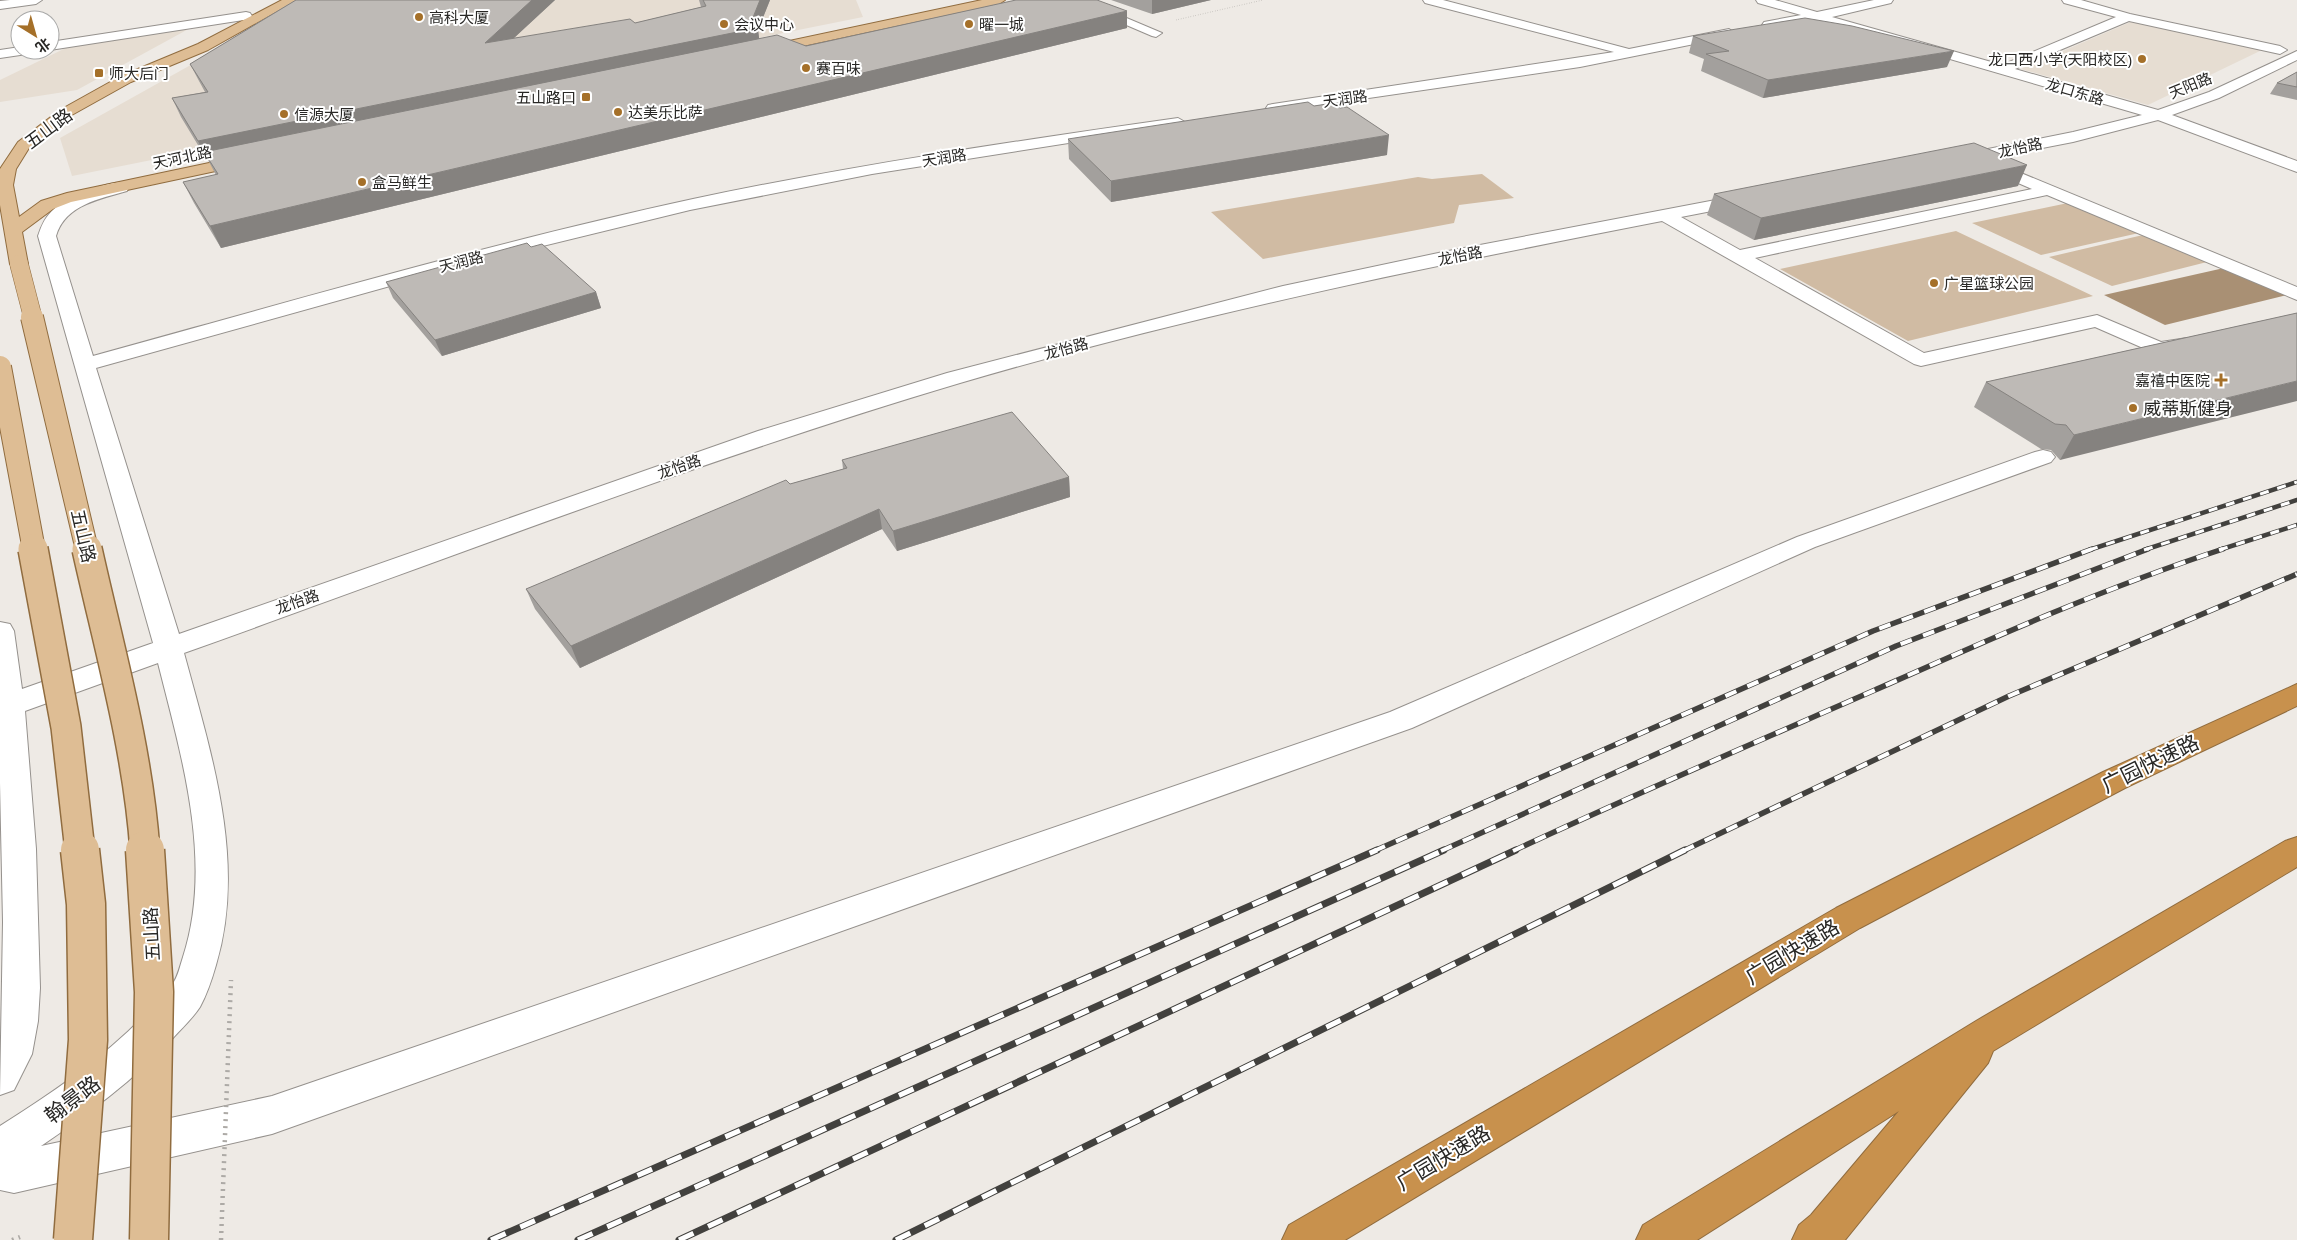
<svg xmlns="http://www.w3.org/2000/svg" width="2297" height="1240" font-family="'Open Sans','Noto Sans SC',sans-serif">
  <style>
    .built { fill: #e6ddd2 }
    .green { fill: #d0bba3 }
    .water { fill: #a99074 }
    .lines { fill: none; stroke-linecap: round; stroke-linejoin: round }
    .minor-casing { stroke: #95918d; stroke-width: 2 }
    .major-casing { stroke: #906c3f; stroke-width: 2 }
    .highway-casing { stroke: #906c3f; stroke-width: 2 }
    .path-far1 { stroke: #adaaa6; stroke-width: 1; stroke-dasharray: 0.5 2; stroke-linecap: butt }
    .path { stroke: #adaaa6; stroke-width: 4.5; stroke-dasharray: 2 5; stroke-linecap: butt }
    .minor { fill: #fff; fill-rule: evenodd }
    .major { fill: #debd94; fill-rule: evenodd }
    .highway { fill: #c8914d; fill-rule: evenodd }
    .rail-far2-casing { stroke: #42413e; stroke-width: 4.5 }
    .rail-far1-casing { stroke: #42413e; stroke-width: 5.5 }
    .rail-casing { stroke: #42413e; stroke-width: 7 }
    .rail-far2 { stroke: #fff; stroke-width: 3; stroke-dasharray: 9; stroke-linecap: butt }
    .rail-far1 { stroke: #fff; stroke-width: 4; stroke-dasharray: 12; stroke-linecap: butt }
    .rail { stroke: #fff; stroke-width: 5; stroke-dasharray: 16; stroke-linecap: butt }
    .major-bridge-far3-casing { stroke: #906c3f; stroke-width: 19; stroke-linecap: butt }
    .major-bridge-far2-casing { stroke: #906c3f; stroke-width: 24; stroke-linecap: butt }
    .major-bridge-far1-casing { stroke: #906c3f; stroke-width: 32; stroke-linecap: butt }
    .major-bridge-casing { stroke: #906c3f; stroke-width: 41; stroke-linecap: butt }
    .path-bridge { stroke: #adaaa6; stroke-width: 4.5; stroke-dasharray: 2 5; stroke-linecap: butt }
    .major-bridge-far3 { stroke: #debd94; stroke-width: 18 }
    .major-bridge-far2 { stroke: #debd94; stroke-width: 22 }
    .major-bridge-far1 { stroke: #debd94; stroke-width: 29 }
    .major-bridge { stroke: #debd94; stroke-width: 38 }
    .wall { fill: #a3a09d }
    .shaded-wall { fill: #85827f }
    .building { fill: #bebab6; stroke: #85827f }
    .poi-dot { fill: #a57029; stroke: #fff; stroke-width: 2 }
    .labels { text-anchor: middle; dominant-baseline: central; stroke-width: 4; stroke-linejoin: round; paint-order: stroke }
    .far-poi-label { font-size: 15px; fill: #292826; stroke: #fff; text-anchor: start }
    .far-street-label { font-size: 15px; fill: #292826; stroke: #fff }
    .street-label { font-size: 18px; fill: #292826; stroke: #fff }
    .poi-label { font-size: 18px; fill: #292826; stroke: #fff; text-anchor: start }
    .near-street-label { font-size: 21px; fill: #292826; stroke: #fff }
  </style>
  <rect width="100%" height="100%" fill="#eeeae5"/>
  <!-- built -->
  <path class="built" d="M307,0H856L863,17L72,176L60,138Z
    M2133,21L2262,50L2148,105L2021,69Z
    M194,26L77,90L0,102V80L72,45Z"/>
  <!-- green -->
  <path class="green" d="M1482,174L1514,198L1459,205L1454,223L1263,259L1211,212L1418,177L1432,179Z
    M2068,203L2139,233L2041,255L1972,223Z
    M1956,231L2093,296L1908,341L1780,269Z
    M2143,235L2207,262L2112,286L2049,257Z"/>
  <!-- water -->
  <path class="water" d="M2224,268L2287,295L2165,325L2104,295Z"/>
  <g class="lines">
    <!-- minor casing -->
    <g class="minor-casing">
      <path id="minor" d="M10,0H42L36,4L0,9V1Z
        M1068,0H1084L1162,33L1156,37L1152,36Z
        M1423,0H1443L1629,49L1729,29L1735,33L1729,37L1580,67L1273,112L1268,111L1266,108L1268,105L1273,104L1614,52L1425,3Z
        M1756,0H1775L1817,12L1874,0H1893L1891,3L1832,17L2002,65L2116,17L2064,3L2062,0H2081L2130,14L2280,46L2287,50L2280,54L2129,21L2015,69L2158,110L2209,92L2297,51V60L2219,98L2172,115L2297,161V172L2158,120L2073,142L1959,164L1953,162L1951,159L1953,156L2073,132L2142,115L1816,20L1764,28L1762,25L1764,22L1801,15L1758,3Z
        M246,12L250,13L252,16L250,19L50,50V42Z
        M20,47V50H34L27,54L0,58V50Z
        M1178,118L1185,122L1183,125L872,174L690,210L469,264L96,368L179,634L758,431L947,373L1283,286L1443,252L1747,194L1753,195L1755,199L1753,203L1681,217L1740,250L2032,189L1981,167L1979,164L1981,161L1987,159L2297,287V300L2047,195L1755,258L1924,353L2097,315L2161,342L2187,338L2194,340L2197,344L2194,348L2159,355L2095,327L1921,366L1914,364L1662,221C1426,267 1191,315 960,383C698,461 442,561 184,653C211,753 247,862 216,965C212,979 207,994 200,1007C193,1018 182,1028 173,1038C134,1080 88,1114 41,1146L272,1096L1390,712L1797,537L2035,452L2043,450L2051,452L2055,457L2051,462L1815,547L1412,728L272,1134L14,1193L0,1190V1126C51,1094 102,1059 144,1016C153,1006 165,996 172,985C178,977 180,966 183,957C214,862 181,755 158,663L25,711L36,849L40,988L38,1021L32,1054L14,1090L0,1095L3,922L0,783V622L10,624L14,631L22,689L153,643L38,236C41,227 44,219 51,212C63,199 110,179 127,183L129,187L127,191C99,199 65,205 56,236L93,356C292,301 491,243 693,199C853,165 1016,141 1178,118Z"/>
    </g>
    <!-- major casing -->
    <g class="major-casing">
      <path id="major" d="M282,0H297L208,50L131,82L70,116L29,148L16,169L13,185L19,217L41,201L67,193L247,155L253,157L255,160L253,163L71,202L53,209L22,232L28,264L26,268H12L10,264L0,205V169L18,142L60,110L121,76L198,44Z
        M982,0H1005L999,4L761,55L754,51L761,47Z"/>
    </g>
    <!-- highway casing -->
    <g class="highway-casing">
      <path id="highway" d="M2297,684V706L2125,788L1860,928L1345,1240H1282L1289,1225L1836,908L2103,772Z
        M2297,837V867L1993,1051L1988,1063L1845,1240H1792L1799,1225L1811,1215L1899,1111L1697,1240H1636L1643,1225L1976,1021L2285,841Z"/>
    </g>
    <!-- path-far1 -->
    <path class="path-far1" d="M1176,20L1263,0"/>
    <!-- path -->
    <path class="path" d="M12,1240L20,1237"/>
    <!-- minor -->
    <use href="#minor" class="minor"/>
    <!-- major -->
    <use href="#major" class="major"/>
    <!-- highway -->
    <use href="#highway" class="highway"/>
    <!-- rail-far2 casing -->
    <g class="rail-far2-casing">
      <path id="rail-far2" d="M2089,550L2297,482
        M2144,550L2297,500
        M2219,550L2297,525"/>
    </g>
    <!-- rail-far1 casing -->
    <g class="rail-far1-casing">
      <path id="rail-far1" d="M1374,851L1873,631L2092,549
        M1441,851L1896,646L2148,549
        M1513,851C1633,795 1754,743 1875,690C1990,639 2104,588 2223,549
        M1683,851L2009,696L2297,574"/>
    </g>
    <!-- rail casing -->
    <g class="rail-casing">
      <path id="rail" d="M491,1240L1377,850
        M578,1240L1444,850
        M679,1240L1516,850
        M896,1240L1685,850"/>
    </g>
    <!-- rail-far2 -->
    <use href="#rail-far2" class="rail-far2"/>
    <!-- rail-far1 -->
    <use href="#rail-far1" class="rail-far1"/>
    <!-- rail -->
    <use href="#rail" class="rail"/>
    <!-- major-bridge-far3 casing -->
    <g class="major-bridge-far3-casing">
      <path id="major-bridge-far3" d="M19,264L33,318"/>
    </g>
    <!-- major-bridge-far2 casing -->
    <g class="major-bridge-far2-casing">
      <path id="major-bridge-far2" d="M32,317L87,550
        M0,367L34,550"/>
    </g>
    <!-- major-bridge-far1 casing -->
    <g class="major-bridge-far1-casing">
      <path id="major-bridge-far1" d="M33,549L66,727L80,851
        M87,549C109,648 138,749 145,851"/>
    </g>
    <!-- major-bridge casing -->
    <g class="major-bridge-casing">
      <path id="major-bridge" d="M145,850L154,992L149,1240
        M73,1240L88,1040L86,904L80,850"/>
    </g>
    <!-- path-bridge -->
    <path class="path-bridge" d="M221,1240L231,980"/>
    <!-- major-bridge-far3 -->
    <use href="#major-bridge-far3" class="major-bridge-far3"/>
    <!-- major-bridge-far2 -->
    <use href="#major-bridge-far2" class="major-bridge-far2"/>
    <!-- major-bridge-far1 -->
    <use href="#major-bridge-far1" class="major-bridge-far1"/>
    <!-- major-bridge -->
    <use href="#major-bridge" class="major-bridge"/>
  </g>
  <!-- wall -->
  <path class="wall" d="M296,0H555L514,38L635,23L701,7L699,0H770L758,30L759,38L806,46L1127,11V28L221,248L194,203L183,182L216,175L208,160H207L181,117L172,98L205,92L199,81L190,64Z
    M1111,0H1211L1152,14Z
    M1693,36L1947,67L1763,98L1701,71L1704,59L1689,53Z
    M2297,72V100L2270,94L2277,83Z
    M1068,139L1387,155L1111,202L1069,159Z
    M2018,186L1754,240L1707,215L1714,194Z
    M531,247L596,292L601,308L442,356L393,298L386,282Z
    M2297,313L2060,460L2051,450L2041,449L1974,407L1986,382Z
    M842,460L1069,477L1070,497L897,551L882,529L580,668L535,609L526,589L790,484L843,469Z"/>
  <!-- shaded-wall -->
  <path class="shaded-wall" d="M532,0H555L490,60L485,43Z
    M760,0H770L758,30L760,45L204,152L208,160H207L198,141L750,25Z
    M1152,0H1211L1152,14Z
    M1127,11V28L221,248L210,226Z
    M1954,51L1947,67L1763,98L1768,80Z
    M1389,135L1387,155L1111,202V181Z
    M2027,165L2018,186L1754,240L1761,218Z
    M596,292L601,308L442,356L435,340Z
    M2297,381V401L2060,460L2074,435Z
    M1069,477L1070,497L897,551L893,531Z
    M879,509L882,529L580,668L571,646Z"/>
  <!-- building -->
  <path class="building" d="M296,0H532L485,43L630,19L635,23L706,6L703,0H760L750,25L757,28L198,141L172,98L208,92L190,64Z
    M1016,0H1097L1127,11L210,226L183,182L218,174L204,152L777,35L806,46Z
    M1805,18L1852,26L1954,51L1768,80L1706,54L1729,51L1693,36Z
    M2297,72V87L2277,83Z
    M1308,102L1314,106L1333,103L1340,108L1347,107L1389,135L1111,181L1068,139Z
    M1974,143L2027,165L1761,218L1714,194Z
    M527,243L531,247L542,244L596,292L435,340L386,282Z
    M2297,313V381L2074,435L2066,425L2055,424L1986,382Z
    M1012,412L1069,477L893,531L879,509L571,646L526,589L786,480L790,484L847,468L842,460Z"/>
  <!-- markers -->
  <g class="poi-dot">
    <circle cx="419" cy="17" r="5"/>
    <circle cx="724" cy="24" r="5"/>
    <circle cx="969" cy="24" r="5"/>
    <circle cx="2142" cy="59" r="5"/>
    <circle cx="806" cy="68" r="5"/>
    <rect x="94" y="68" width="10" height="10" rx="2.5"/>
    <rect x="581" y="92" width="10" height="10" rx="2.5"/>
    <circle cx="618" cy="112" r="5"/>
    <circle cx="284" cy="114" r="5"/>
    <circle cx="362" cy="182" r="5"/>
    <circle cx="1934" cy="283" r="5"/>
    <path d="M2218.5 372.5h5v5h5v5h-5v5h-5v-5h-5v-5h5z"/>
    <circle cx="2133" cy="408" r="5"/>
  </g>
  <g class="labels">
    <!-- far-poi labels -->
    <g class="far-poi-label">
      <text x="429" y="17">高科大厦</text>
      <text x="734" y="24">会议中心</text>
      <text x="979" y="24">曜一城</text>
      <text x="2132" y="59" text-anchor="end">龙口西小学(天阳校区)</text>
      <text x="816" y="68">赛百味</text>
      <text x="109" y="73">师大后门</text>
      <text x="576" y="97" text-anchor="end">五山路口</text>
      <text x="628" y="112">达美乐比萨</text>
      <text x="294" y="114">信源大厦</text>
      <text x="372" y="182">盒马鲜生</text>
      <text x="1944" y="283">广星篮球公园</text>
      <text x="2210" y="380" text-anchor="end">嘉禧中医院</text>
    </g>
    <!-- far-street labels -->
    <g class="far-street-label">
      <text transform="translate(2190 85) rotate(-22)">天阳路</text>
      <text transform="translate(2075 91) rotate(16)">龙口东路</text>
      <text transform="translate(1345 98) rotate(-8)">天润路</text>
      <text transform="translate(2020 147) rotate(-12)">龙怡路</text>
      <text transform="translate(182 157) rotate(-12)">天河北路</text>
      <text transform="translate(944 157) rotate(-9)">天润路</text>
      <text transform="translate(1460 255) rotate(-11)">龙怡路</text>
      <text transform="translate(461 261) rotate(-14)">天润路</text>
      <text transform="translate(1066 348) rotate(-15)">龙怡路</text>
      <text transform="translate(679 466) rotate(-19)">龙怡路</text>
      <text transform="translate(297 601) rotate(-19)">龙怡路</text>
    </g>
    <!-- street labels -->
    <g class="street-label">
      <text transform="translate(48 128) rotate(-37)">五山路</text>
      <text transform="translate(84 536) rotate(77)">五山路</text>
      <text transform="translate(151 934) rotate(-93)">五山路</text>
    </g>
    <!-- poi labels -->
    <g class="poi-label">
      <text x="2143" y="408">威蒂斯健身</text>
    </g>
    <!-- near-street labels -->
    <g class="near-street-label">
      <text transform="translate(2150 763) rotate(-26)">广园快速路</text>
      <text transform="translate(1792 951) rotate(-31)">广园快速路</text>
      <text transform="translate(72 1099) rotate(-37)">翰景路</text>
      <text transform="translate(1443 1157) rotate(-31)">广园快速路</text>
    </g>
  </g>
  <!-- north arrow -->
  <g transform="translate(35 35) rotate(143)"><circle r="24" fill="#ffffff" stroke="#a9a9a8"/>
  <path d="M0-4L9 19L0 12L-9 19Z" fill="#a57029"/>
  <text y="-8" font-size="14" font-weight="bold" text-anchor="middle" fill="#292826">北</text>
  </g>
</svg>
